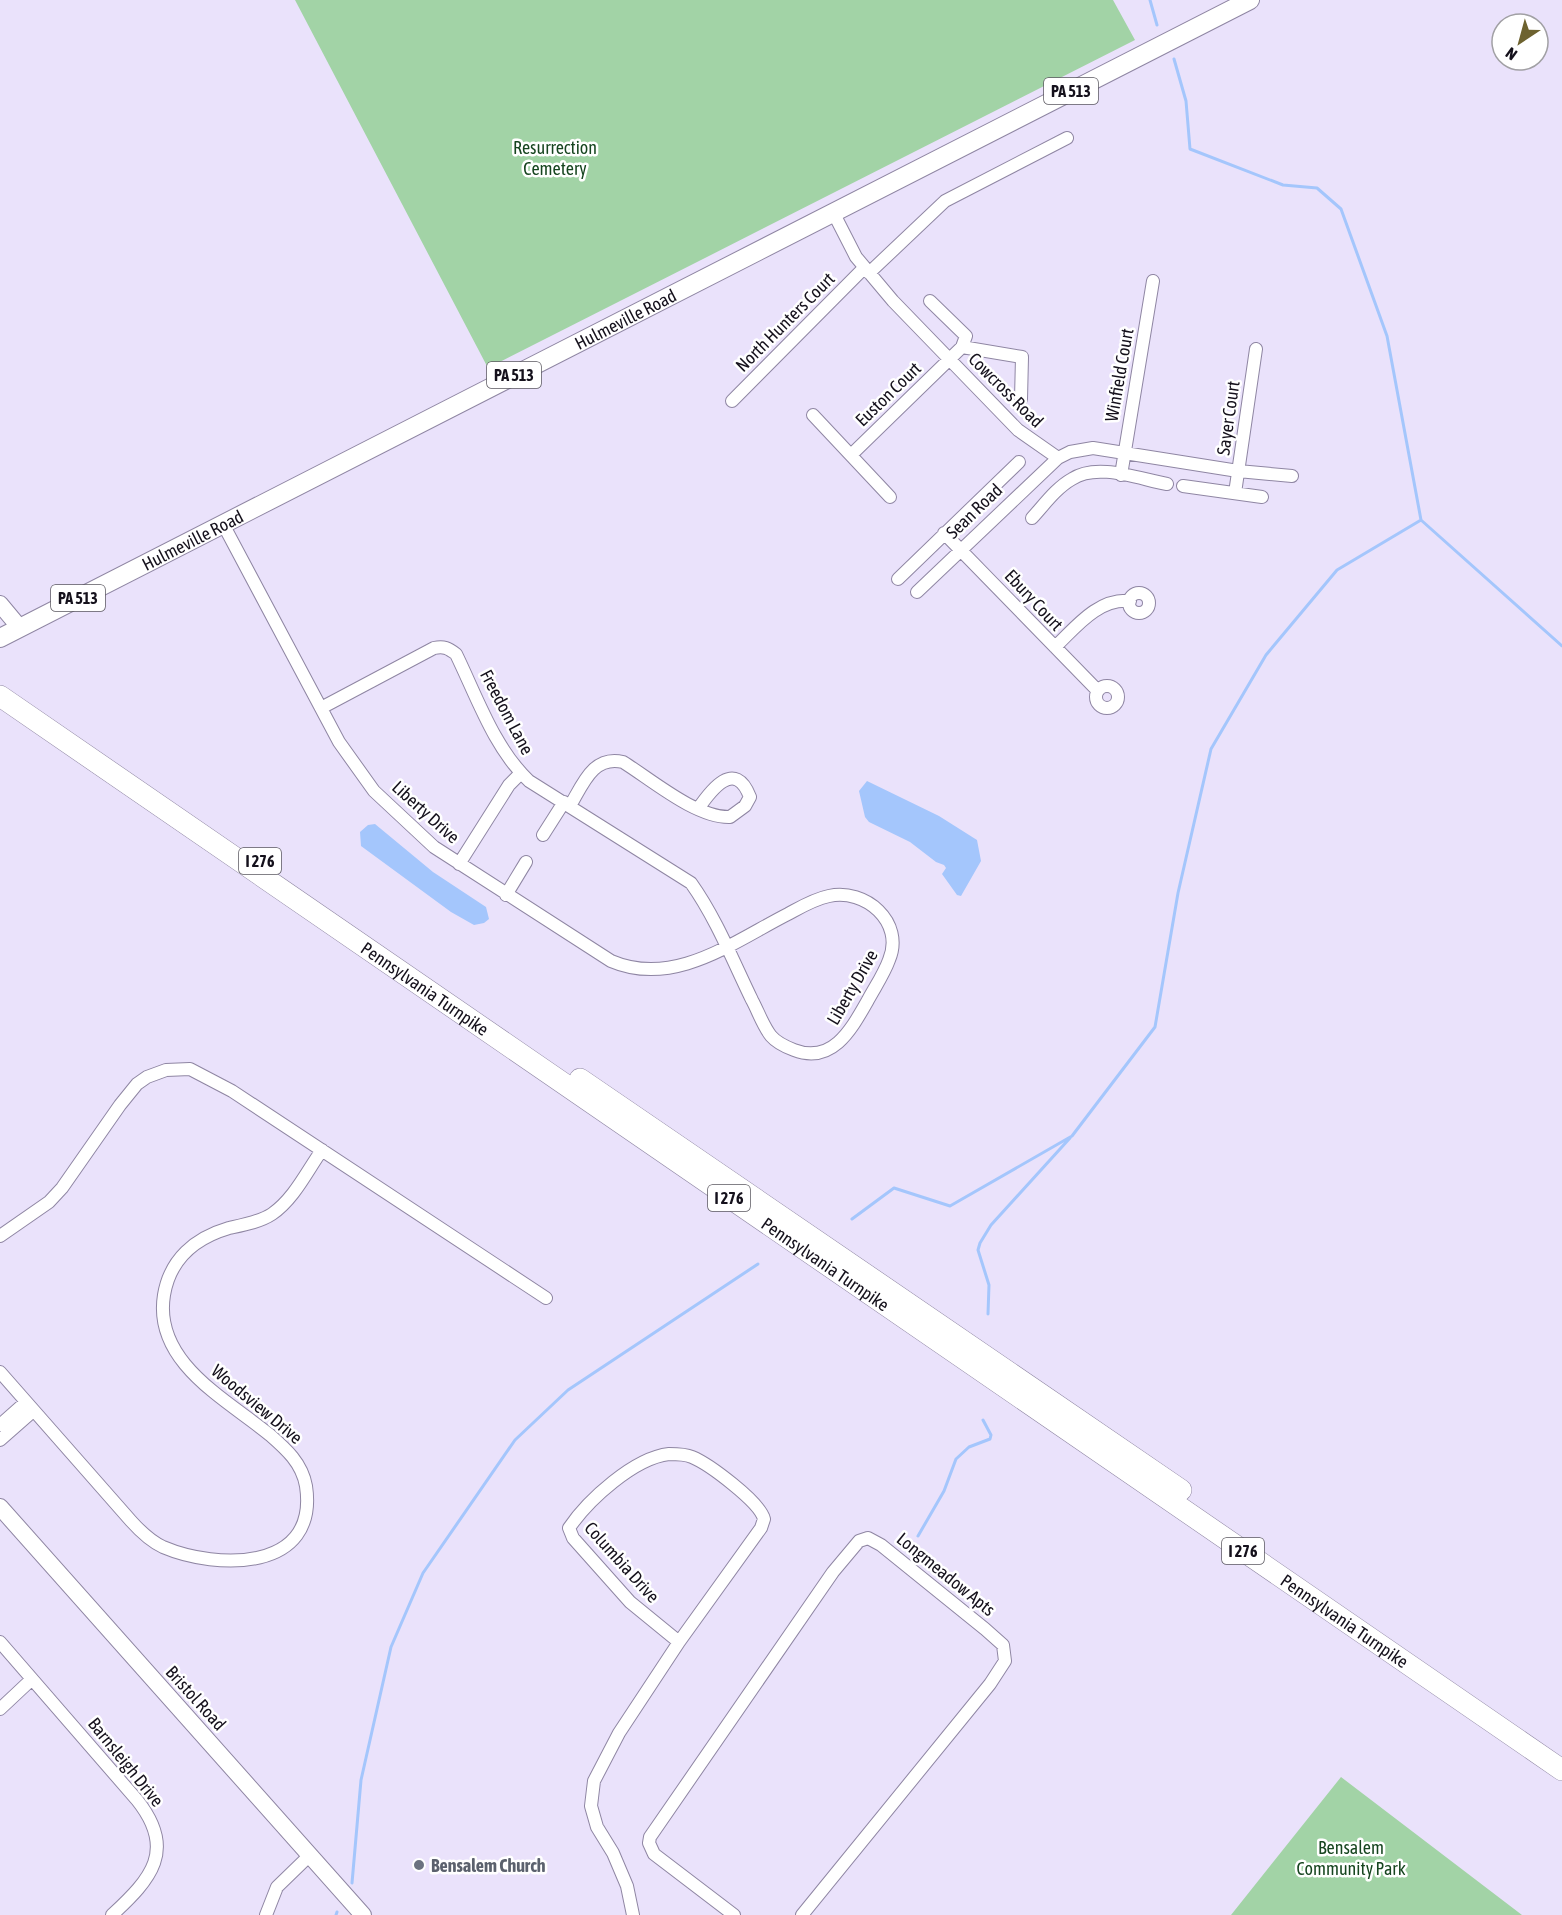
<svg xmlns="http://www.w3.org/2000/svg" width="1562" height="1915" font-family="'Asap Condensed',sans-serif">
  <style>
    .green { fill: #a2d3a6 }
    .water { fill: #a4c6fc }
    .lines { fill: none; stroke-linecap: round; stroke-linejoin: round }
    .stream { stroke: #a4c6fc; stroke-width: 3 }
    .street-casing { stroke: #8f86a3; stroke-width: 14 }
    .secondary-casing { stroke: #8f86a3; stroke-width: 18 }
    .primary-casing { stroke: #8f86a3; stroke-width: 20 }
    .highway-casing { stroke: #8f86a3; stroke-width: 22 }
    .street { stroke: #fff; stroke-width: 12 }
    .secondary { stroke: #fff; stroke-width: 16 }
    .primary { stroke: #fff; stroke-width: 18 }
    .highway { stroke: #fff; stroke-width: 21 }
    .worship-dot { fill: #6b7280; stroke: #fff; stroke-width: 2 }
    .labels { text-anchor: middle; dominant-baseline: central; stroke-width: 5; stroke-linejoin: round; paint-order: stroke }
    .shield { fill: #fff; stroke: #5b5860; stroke-width: 1.5 }
    .shield-label { font-size: 16px; font-weight: bold; fill: #15111c }
    .park-label { font-size: 18px; fill: #16451f; stroke: #fff }
    .street-label { font-size: 18px; fill: #15111c; stroke: #fff }
    .worship-label { font-size: 18px; font-weight: bold; fill: #5b616d; stroke: #fff; text-anchor: start }
  </style>
  <rect width="100%" height="100%" fill="#eae2fb"/>
  <!-- green -->
  <path class="green" d="M295,0H1113L1135,40L488,368Z
    M1341,1777L1522,1915H1231Z"/>
  <!-- water -->
  <path class="water" d="M867,781L939,816L977,840L981,861L961,896L957,895L942,874L946,868L944,865L936,862L910,842L869,822L865,817L859,791Z
    M375,824L433,872L486,907L489,919L484,923L474,925L451,912L361,846L360,832L368,825Z"/>
  <g class="lines">
    <!-- stream -->
    <path class="stream" d="M1150,0L1157,25
      M1174,59L1186,101L1190,149L1283,185L1317,188L1341,209L1387,336L1421,520L1562,646
      M852,1219L894,1188L950,1206L1072,1136L1155,1027L1178,893L1211,749L1266,655L1337,570L1421,520
      M988,1314L989,1285L978,1250L980,1243L991,1225L1070,1138
      M918,1536L944,1491L956,1459L969,1447L990,1439L991,1435L983,1420
      M352,1883L361,1780L391,1647L423,1573L515,1440L568,1390L758,1264
      M336,1915L337,1912"/>
    <!-- street casing -->
    <g class="street-casing">
      <path id="street" d="M833,212L856,257L893,301L1018,430L1058,458L1070,452L1093,448L1238,471L1292,476
        M869,273L945,201L1067,138
        M930,301L966,336L962,347
        M732,401L864,268
        M813,415L890,497
        M851,455L962,347L1022,357L1021,399
        M1121,475L1153,281
        M1183,486L1262,497
        M1235,493L1256,349
        M1032,518C1044,505 1056,488 1072,479C1097,462 1139,479 1167,484
        M223,524L339,742L374,791L434,847L611,961C674,988 733,942 788,914C801,907 814,899 829,896C865,888 905,922 889,960C884,974 875,987 868,1000C852,1028 833,1065 794,1050C786,1047 777,1043 771,1036C763,1026 758,1011 752,1000C733,961 716,918 691,883L529,781C494,748 477,697 456,654C448,648 444,646 434,648L321,708
        M944,533L1098,691
        M898,579L1019,462
        M917,592L1058,458
        M1129 603a10 10 0 1 1 20 0a10 10 0 1 1-20 0Z
        M1055,647C1076,627 1098,598 1130,601
        M1096 697a11 11 0 1 1 22 0a11 11 0 1 1-22 0Z
        M570,806C583,784 593,755 623,762C652,780 696,818 730,817L745,806L750,797C735,758 711,790 698,809
        M543,835L564,802
        M459,864L509,785L521,773
        M506,895L526,862
        M0,1236L49,1202L62,1188L120,1105L137,1084L147,1077L166,1070L190,1069L232,1091L546,1298
        M0,1372L131,1521C140,1531 150,1541 163,1547C217,1570 319,1572 306,1486C302,1463 286,1449 270,1435C226,1399 153,1362 164,1295C170,1259 195,1238 229,1228C243,1225 260,1222 272,1214C294,1199 307,1171 322,1150
        M0,1425L26,1402
        M0,1440L33,1411
        M669,1454C677,1454 685,1454 692,1457C709,1464 760,1502 764,1519L761,1528L679,1642L630,1602L573,1538L569,1528C588,1500 634,1458 669,1454Z
        M0,1642L137,1800C177,1850 151,1879 112,1915
        M0,1709L32,1679
        M266,1915L277,1887L310,1855
        M633,1915L627,1886L613,1853L597,1827L591,1806L594,1781L619,1733L679,1642
        M734,1915L654,1854L649,1843L650,1837L833,1572L859,1541L868,1538L881,1545L985,1629L1003,1645L1005,1661L990,1684L802,1915"/>
    </g>
    <!-- secondary casing -->
    <g class="secondary-casing">
      <path id="secondary" d="M0,604L20,628
        M0,1507L363,1915"/>
    </g>
    <!-- primary casing -->
    <g class="primary-casing">
      <g id="primary">
        <path id="s1" d="M0,638L1250,0"/>
      </g>
    </g>
    <!-- highway casing -->
    <g class="highway-casing">
      <g id="highway">
        <path id="s2" d="M0,696L1562,1770"/>
        <path d="M580,1079L1181,1490"/>
      </g>
    </g>
    <!-- street -->
    <use href="#street" class="street"/>
    <!-- secondary -->
    <use href="#secondary" class="secondary"/>
    <!-- primary -->
    <use href="#primary" class="primary"/>
    <!-- highway -->
    <use href="#highway" class="highway"/>
  </g>
  <!-- markers -->
  <circle class="worship-dot" cx="419" cy="1865" r="6"/>
  <g class="labels">
    <!-- shield labels -->
    <g class="shield">
      <rect x="1044" y="78" width="54" height="26" rx="4.5"/>
      <rect x="487" y="362" width="54" height="26" rx="4.5"/>
      <rect x="51" y="585" width="54" height="26" rx="4.5"/>
      <rect x="239" y="848" width="42" height="26" rx="4.5"/>
      <rect x="708" y="1185" width="42" height="26" rx="4.5"/>
      <rect x="1222" y="1538" width="42" height="26" rx="4.5"/>
    </g>
    <g class="shield-label">
      <text x="1071" y="91">PA 513</text>
      <text x="514" y="375">PA 513</text>
      <text x="78" y="598">PA 513</text>
      <text x="260" y="861">I 276</text>
      <text x="729" y="1198">I 276</text>
      <text x="1243" y="1551">I 276</text>
    </g>
    <!-- park labels -->
    <g class="park-label">
      <text x="555" y="147">Resurrection<tspan x="555" dy="21">Cemetery</tspan></text>
      <text x="1351" y="1847">Bensalem<tspan x="1351" dy="21">Community Park</tspan></text>
    </g>
    <!-- street labels -->
    <g class="street-label">
      <text stroke="none"><textPath href="#s1" startOffset="702">Hulmeville Road</textPath></text>
      <text transform="translate(785 322) rotate(-45)">North Hunters Court</text>
      <text transform="translate(1119 375) rotate(-80)">Winfield Court</text>
      <text transform="translate(1006 390) rotate(45)">Cowcross Road</text>
      <text transform="translate(888 394) rotate(-44)">Euston Court</text>
      <text transform="translate(1228 418) rotate(-82)">Sayer Court</text>
      <text transform="translate(974 511) rotate(-44)">Sean Road</text>
      <text stroke="none"><textPath href="#s1" startOffset="216">Hulmeville Road</textPath></text>
      <text transform="translate(1034 600) rotate(47)">Ebury Court</text>
      <text transform="translate(507 712) rotate(62)">Freedom Lane</text>
      <text transform="translate(426 812) rotate(42)">Liberty Drive</text>
      <text transform="translate(852 987) rotate(-60)">Liberty Drive</text>
      <text stroke="none"><textPath href="#s2" startOffset="516">Pennsylvania Turnpike</textPath></text>
      <text stroke="none"><textPath href="#s2" startOffset="1002">Pennsylvania Turnpike</textPath></text>
      <text transform="translate(257 1404) rotate(40)">Woodsview Drive</text>
      <text transform="translate(622 1562) rotate(48)">Columbia Drive</text>
      <text transform="translate(946 1574) rotate(39)">Longmeadow Apts</text>
      <text stroke="none"><textPath href="#s2" startOffset="1632">Pennsylvania Turnpike</textPath></text>
      <text transform="translate(196 1698) rotate(48)">Bristol Road</text>
      <text transform="translate(126 1762) rotate(51)">Barnsleigh Drive</text>
    </g>
    <!-- worship labels -->
    <g class="worship-label">
      <text x="431" y="1865">Bensalem Church</text>
    </g>
  </g>
  <!-- north arrow -->
  <g transform="translate(1520 42) rotate(216)"><circle r="28" fill="#ffffff" stroke="#a1a0a4" stroke-width="1.5"/>
  <path d="M0-4.5L10 22L0 15L-10 22Z" fill="#6d622f"/>
  <text y="-9" font-size="16" font-weight="bold" text-anchor="middle" fill="#15111c">N</text>
  </g>
</svg>
